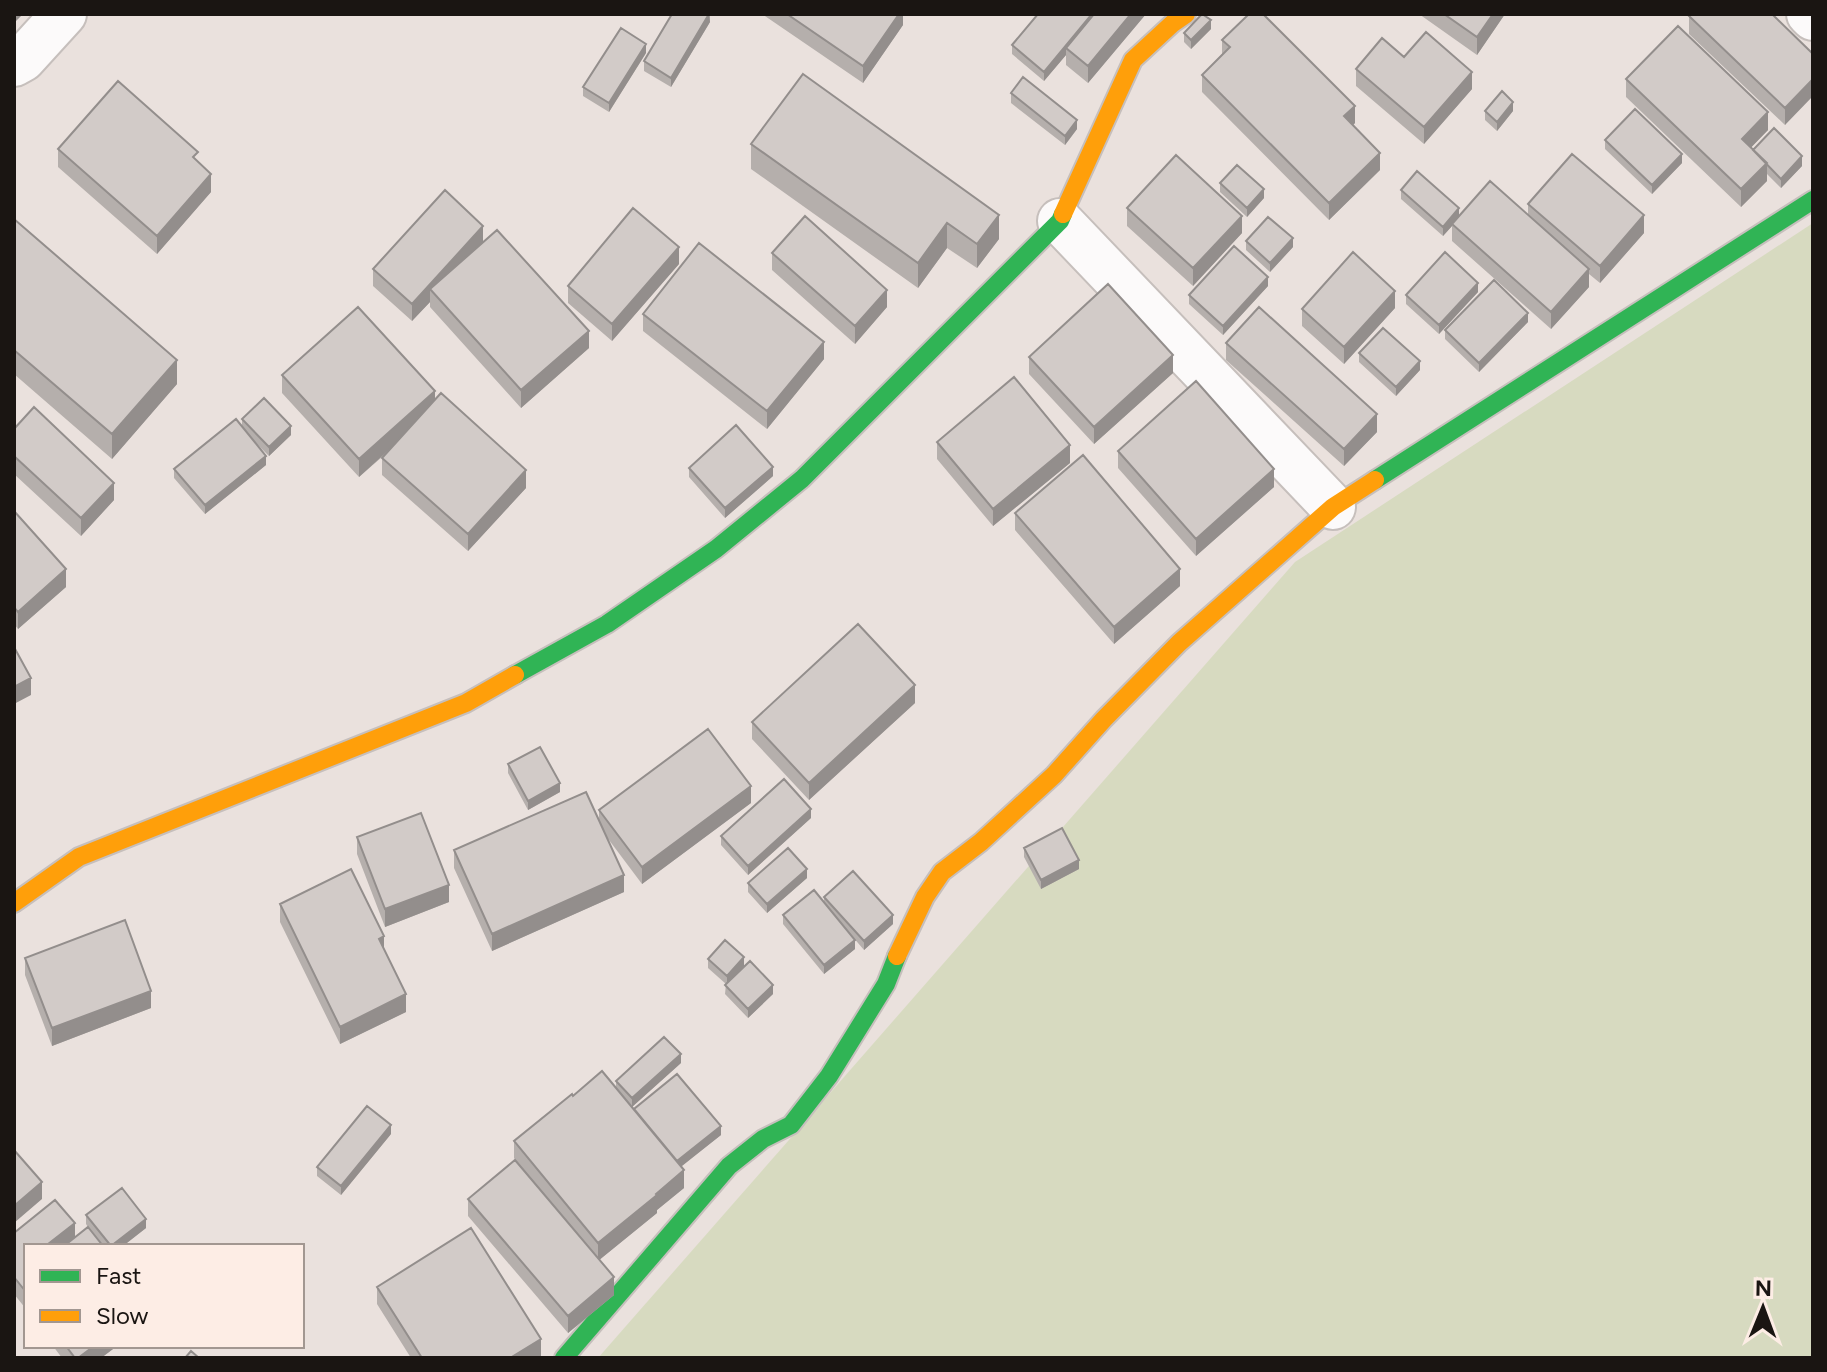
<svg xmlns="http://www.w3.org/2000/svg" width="1827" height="1372" font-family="Figtree,sans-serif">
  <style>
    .green { fill: #d7dac0 }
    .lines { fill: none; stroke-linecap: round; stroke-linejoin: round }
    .street-casing { stroke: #c6bfbc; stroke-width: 48 }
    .fast-casing { stroke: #c6bfbc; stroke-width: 22 }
    .slow-casing { stroke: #c6bfbc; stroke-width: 22 }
    .street { stroke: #fcfafa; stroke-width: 44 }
    .fast { stroke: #30b455; stroke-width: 18 }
    .slow { stroke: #ff9f0a; stroke-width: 18 }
    .wall { fill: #b5afac }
    .shaded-wall { fill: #938e8c }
    .building { fill: #d2cbc8; stroke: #938e8c; stroke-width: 2 }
  </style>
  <rect width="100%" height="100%" fill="#eae1dd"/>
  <!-- green -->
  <path class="green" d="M1813,223V1358H598L1295,562Z"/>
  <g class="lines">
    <!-- street casing -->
    <g class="street-casing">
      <path id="street" d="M1809,14L1813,18
        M14,64L23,59L64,14
        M1060,221L1333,507"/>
    </g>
    <!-- fast casing -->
    <g class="fast-casing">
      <path id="fast" d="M1375,480L1813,200
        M515,675L607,624L716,549L802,479L1060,221L1063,214
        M564,1358L729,1166L763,1139L791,1125L829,1076L886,984L897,956"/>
    </g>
    <!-- slow casing -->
    <g class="slow-casing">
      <path id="slow" d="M1063,214L1133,60L1173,23L1186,14
        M14,903L79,857L466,703L515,675
        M897,956L925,897L942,872L981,842L1054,775L1104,719L1179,643L1333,507L1375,480"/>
    </g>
    <!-- street -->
    <use href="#street" class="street"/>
    <!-- fast -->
    <use href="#fast" class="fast"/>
    <!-- slow -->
    <use href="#slow" class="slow"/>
  </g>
  <!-- wall -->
  <path class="wall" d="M710,14V22L671,87L644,71V61Z
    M762,14H903V25L863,83Z
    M1146,14L1088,83L1066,65V55L1044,81L1012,54V45Z
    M1419,14H1505L1477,55Z
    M1689,16L1813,54L1785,125L1689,34Z
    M1211,29L1191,49L1184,42V33Z
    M1222,40L1355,123L1353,125L1380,170L1329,220L1202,92V75L1222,54Z
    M646,53L609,112L583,96V87Z
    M1404,57L1472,89L1424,144L1356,86V69Z
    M1626,79L1768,130L1750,148L1753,150L1802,166L1781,188L1767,174V181L1741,207L1626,97Z
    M1011,93L1077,129L1065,145L1011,103Z
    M1485,111H1513L1497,131L1485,120Z
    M1605,140L1682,163L1652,194L1605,149Z
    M751,144L999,239L977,268L947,248L918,288L751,169Z
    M58,149L198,162L211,192L157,254L58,167Z
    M1220,183L1264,198L1247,217L1220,192Z
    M1401,190L1459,215H1528V204L1644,233L1600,283L1589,274V287L1551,329L1452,241V226L1443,236L1401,199Z
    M1127,208L1242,233L1193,286L1127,226Z
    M14,219L177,384L112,459L14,374Z
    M1246,241L1293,247L1270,272L1246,250Z
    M483,242L589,348L521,408L430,307V302L412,321L373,286V269Z
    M772,253L887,307L855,344L772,270Z
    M679,264L612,341L568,303V286Z
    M1268,286L1223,335L1189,304V295Z
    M1478,292L1439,334L1406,304V295Z
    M1395,308L1344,364L1302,326V309Z
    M643,314L824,359L767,429L643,331Z
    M1528,322L1479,372L1445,339V330Z
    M1226,343L1377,432L1344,466L1226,360Z
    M1359,353L1420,370L1396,396L1359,362Z
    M1029,357L1173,373L1094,444L1029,374Z
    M282,375L435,399L526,488L468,551L382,475V458L390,450L359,477L282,393Z
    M242,419L291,435L269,456L251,438L266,465L205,514L174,478V469L242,427Z
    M14,429L114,500L81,536L14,474Z
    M937,442L1070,463L993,526L937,459Z
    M1118,451L1274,487L1196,556L1118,468Z
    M689,468L773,476L725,518L689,477Z
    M14,511L66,587L18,629L14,624Z
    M1015,513L1180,586L1114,644L1015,530Z
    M915,703L809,800L752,739V722Z
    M508,764L560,792L528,810L508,773Z
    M751,803L642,884L606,836L624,892L492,951L454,868V850L599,821V810Z
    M811,818L748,875L721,845V836Z
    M357,837L449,902L385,927L357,854Z
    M1024,848L1079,869L1041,889L1024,857Z
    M807,878L767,913L748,892V883Z
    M824,897L893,924L864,950L852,936L855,949L824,974L783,924V915L824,902Z
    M280,904L384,951L406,1012L340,1044L280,922Z
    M25,958L151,1008L52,1046L25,975Z
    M708,959L744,966L773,994L748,1018L725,994L726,984L708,968Z
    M681,1063L632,1107L634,1110L721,1135L681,1166L684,1188L657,1210V1213L599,1260L614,1295L568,1333L468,1216V1199L529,1177L514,1158V1141L573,1096L616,1088V1081Z
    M391,1134L341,1195L317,1176V1167Z
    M86,1215L146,1228L123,1246H26V1309L14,1294V1233L75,1238L88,1227L86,1224Z
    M377,1287L541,1356L538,1358H411L377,1304Z
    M53,1346H117L101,1358H62Z"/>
  <!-- shaded-wall -->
  <path class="shaded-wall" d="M14,14H23L14,23Z
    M709,14L710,22L671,87V78Z
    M899,14H903V25L863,83V66Z
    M1092,14H1096L1066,48V55L1044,81V72Z
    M1131,14H1146L1088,83V66Z
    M1493,14H1505L1477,55V37Z
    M1211,20V29L1191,49V40Z
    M646,44V53L609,112V103Z
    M1472,72V89L1424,144V127Z
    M1813,79V96L1785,125V108Z
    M1513,102V111L1497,131V122Z
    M1355,106V123L1344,134V116Z
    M1768,112V130L1742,157V139Z
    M1077,120V129L1065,145V136Z
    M1380,153V170L1329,220V203Z
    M1682,154V163L1652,194V185Z
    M1802,156V166L1781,188V179Z
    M1767,163V181L1741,207V189Z
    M211,174V192L157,254V236Z
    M1264,189V198L1247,217V208Z
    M1459,208V218L1452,224V226L1443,236V227Z
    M999,215V239L977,268V244Z
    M1644,215V233L1600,283V266Z
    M1242,216V233L1193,286V268Z
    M947,223V248L918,288V263Z
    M483,226V244L430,289V302L412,321V304Z
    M1293,238V247L1270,272V263Z
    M679,247V264L612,341V324Z
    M1589,269V287L1551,329V312Z
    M1268,277V286L1223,335V326Z
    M1478,283V292L1439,334V325Z
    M887,290V307L855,344V326Z
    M1395,291V308L1344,364V347Z
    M1528,313V322L1479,372V363Z
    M589,331V348L521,408V390Z
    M824,342V359L767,429V411Z
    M1173,355V373L1094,444V427Z
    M177,360V384L112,459V434Z
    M1420,361V370L1396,396V387Z
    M435,391V408L359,477V459Z
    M1377,414V432L1344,466V449Z
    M291,426V435L269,456V447Z
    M1070,445V463L993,526V509Z
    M266,456V465L205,514V505Z
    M773,467V476L725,518V508Z
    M1274,469V487L1196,556V539Z
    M526,470V488L468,551V534Z
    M114,483V500L81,536V518Z
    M66,569V587L18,629V612Z
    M1180,569V586L1114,644V627Z
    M31,678V695L14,704V687Z
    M915,685V703L809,800V783Z
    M560,783V792L528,810V801Z
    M751,786V803L642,884V867Z
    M811,809V818L748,875V866Z
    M1079,860V869L1041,889V880Z
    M807,869V878L767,913V904Z
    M624,875V892L492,951V934Z
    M449,885V902L385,927V909Z
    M893,915V924L864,950V941Z
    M384,936V953L379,939Z
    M855,940V949L824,974V965Z
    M744,957V966L727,985V976Z
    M773,985V994L748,1018V1009Z
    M151,991V1008L52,1046V1028Z
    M406,994V1012L340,1044V1027Z
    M681,1054V1063L632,1107V1098Z
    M391,1125V1134L341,1195V1186Z
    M721,1126V1135L677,1170V1161Z
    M684,1170V1188L657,1210V1213L598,1261V1243Z
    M42,1182V1199L14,1223V1206Z
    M146,1219V1228L123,1246H111Z
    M75,1223V1240L67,1246H48V1244Z
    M614,1277V1295L568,1333V1316Z
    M541,1339V1356L538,1358H510Z
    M94,1346H117L101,1358H78Z"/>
  <!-- building -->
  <path class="building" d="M672,14H709L671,78L644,61Z
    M787,14H899L863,66Z
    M1038,14H1092L1044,72L1012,45Z
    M1094,14H1131L1088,66L1066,48Z
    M1202,14L1211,20L1191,40L1184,33Z
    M1249,14H1263L1355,106L1344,116L1380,153L1329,203L1202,75L1230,47L1222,40Z
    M1444,14H1493L1477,37Z
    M1691,14H1772L1813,54V79L1785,108L1689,16Z
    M1678,26L1768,112L1742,139L1767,163L1741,189L1626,79Z
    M621,28L646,44L609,103L583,87Z
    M1426,32L1472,72L1424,127L1356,69L1382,38L1404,57Z
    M803,74L999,215L977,244L947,223L918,263L751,144Z
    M1023,77L1077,120L1065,136L1011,93Z
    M118,81L198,152L193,157L211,174L157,236L58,149Z
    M1502,91L1513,102L1497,122L1485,111Z
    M1635,109L1682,154L1652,185L1605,140Z
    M1774,128L1802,156L1781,179L1753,150Z
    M1572,154L1644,215L1600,266L1528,204Z
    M1176,155L1242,216L1193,268L1127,208Z
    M1237,165L1264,189L1247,208L1220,183Z
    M1417,171L1459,208L1443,227L1401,190Z
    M1490,181L1589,269L1551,312L1452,224Z
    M445,190L483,226L412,304L373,269Z
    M633,208L679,247L612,324L568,286Z
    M805,216L887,290L855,326L772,253Z
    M1268,217L1293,238L1270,263L1246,241Z
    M14,219L177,360L112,434L14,350Z
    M497,230L589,331L521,390L430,289Z
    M699,243L824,342L767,411L643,314Z
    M1234,246L1268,277L1223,326L1189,295Z
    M1353,252L1395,291L1344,347L1302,309Z
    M1445,252L1478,283L1439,325L1406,295Z
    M1494,280L1528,313L1479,363L1445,330Z
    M1108,284L1173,355L1094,427L1029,357Z
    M358,307L435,391L359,459L282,375Z
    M1259,307L1377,414L1344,449L1226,343Z
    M1383,328L1420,361L1396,387L1359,353Z
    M1014,377L1070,445L993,509L937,442Z
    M1196,381L1274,469L1196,539L1118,451Z
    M441,393L526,470L468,534L382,458Z
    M264,398L291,426L269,447L242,419Z
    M34,407L114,483L81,518L14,456V429Z
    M236,419L266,456L205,505L174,469Z
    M736,425L773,467L725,508L689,468Z
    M1083,455L1180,569L1114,627L1015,513Z
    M14,511L66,569L18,612L14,607Z
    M858,624L915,685L809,783L752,722Z
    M14,647L31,678L14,687Z
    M708,729L751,786L642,867L599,810Z
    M540,747L560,783L528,801L508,764Z
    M784,779L811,809L748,866L721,836Z
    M586,792L624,875L492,934L454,850Z
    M421,813L449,885L385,909L357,837Z
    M1062,828L1079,860L1041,880L1024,848Z
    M788,848L807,869L767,904L748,883Z
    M351,869L384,936L379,939L406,994L340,1027L280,904Z
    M853,871L893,915L864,941L824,897Z
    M814,890L855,940L824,965L783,915Z
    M125,920L151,991L52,1028L25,958Z
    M725,940L744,957L727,976L708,959Z
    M750,961L773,985L748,1009L725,985Z
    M664,1037L681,1054L632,1098L616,1081Z
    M602,1071L684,1170L656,1194L657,1195L598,1243L514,1141L572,1094L573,1096Z
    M677,1074L721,1126L677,1161L634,1109Z
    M367,1106L391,1125L341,1186L317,1167Z
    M14,1150L42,1182L14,1206Z
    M515,1160L614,1277L568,1316L468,1199Z
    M122,1188L146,1219L111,1246L86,1215Z
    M55,1200L75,1223L48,1244L50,1246H26V1292L14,1277V1233Z
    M88,1227L103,1246H64Z
    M471,1228L541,1339L510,1358H422L377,1287Z
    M66,1346H94L78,1358H75Z
    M191,1351L199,1358H185Z"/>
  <!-- border -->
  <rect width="1827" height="1372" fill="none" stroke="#1a1512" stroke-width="32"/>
  <!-- legend -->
  <rect x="24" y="1244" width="280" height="104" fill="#fdede5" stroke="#a29791" stroke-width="2"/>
  <rect x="40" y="1270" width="40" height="12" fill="#30b455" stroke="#a29791" stroke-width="2"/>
  <text x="96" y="1284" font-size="24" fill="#1a1512">Fast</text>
  <rect x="40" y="1310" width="40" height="12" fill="#ff9f0a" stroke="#a29791" stroke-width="2"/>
  <text x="96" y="1324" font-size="24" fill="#1a1512">Slow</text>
  <!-- north arrow -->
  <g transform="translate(1763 1308) rotate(1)" stroke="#fdede5" stroke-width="6" paint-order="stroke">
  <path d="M0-6L14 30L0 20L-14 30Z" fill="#1a1512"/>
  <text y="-12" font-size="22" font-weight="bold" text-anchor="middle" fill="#1a1512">N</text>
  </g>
</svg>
